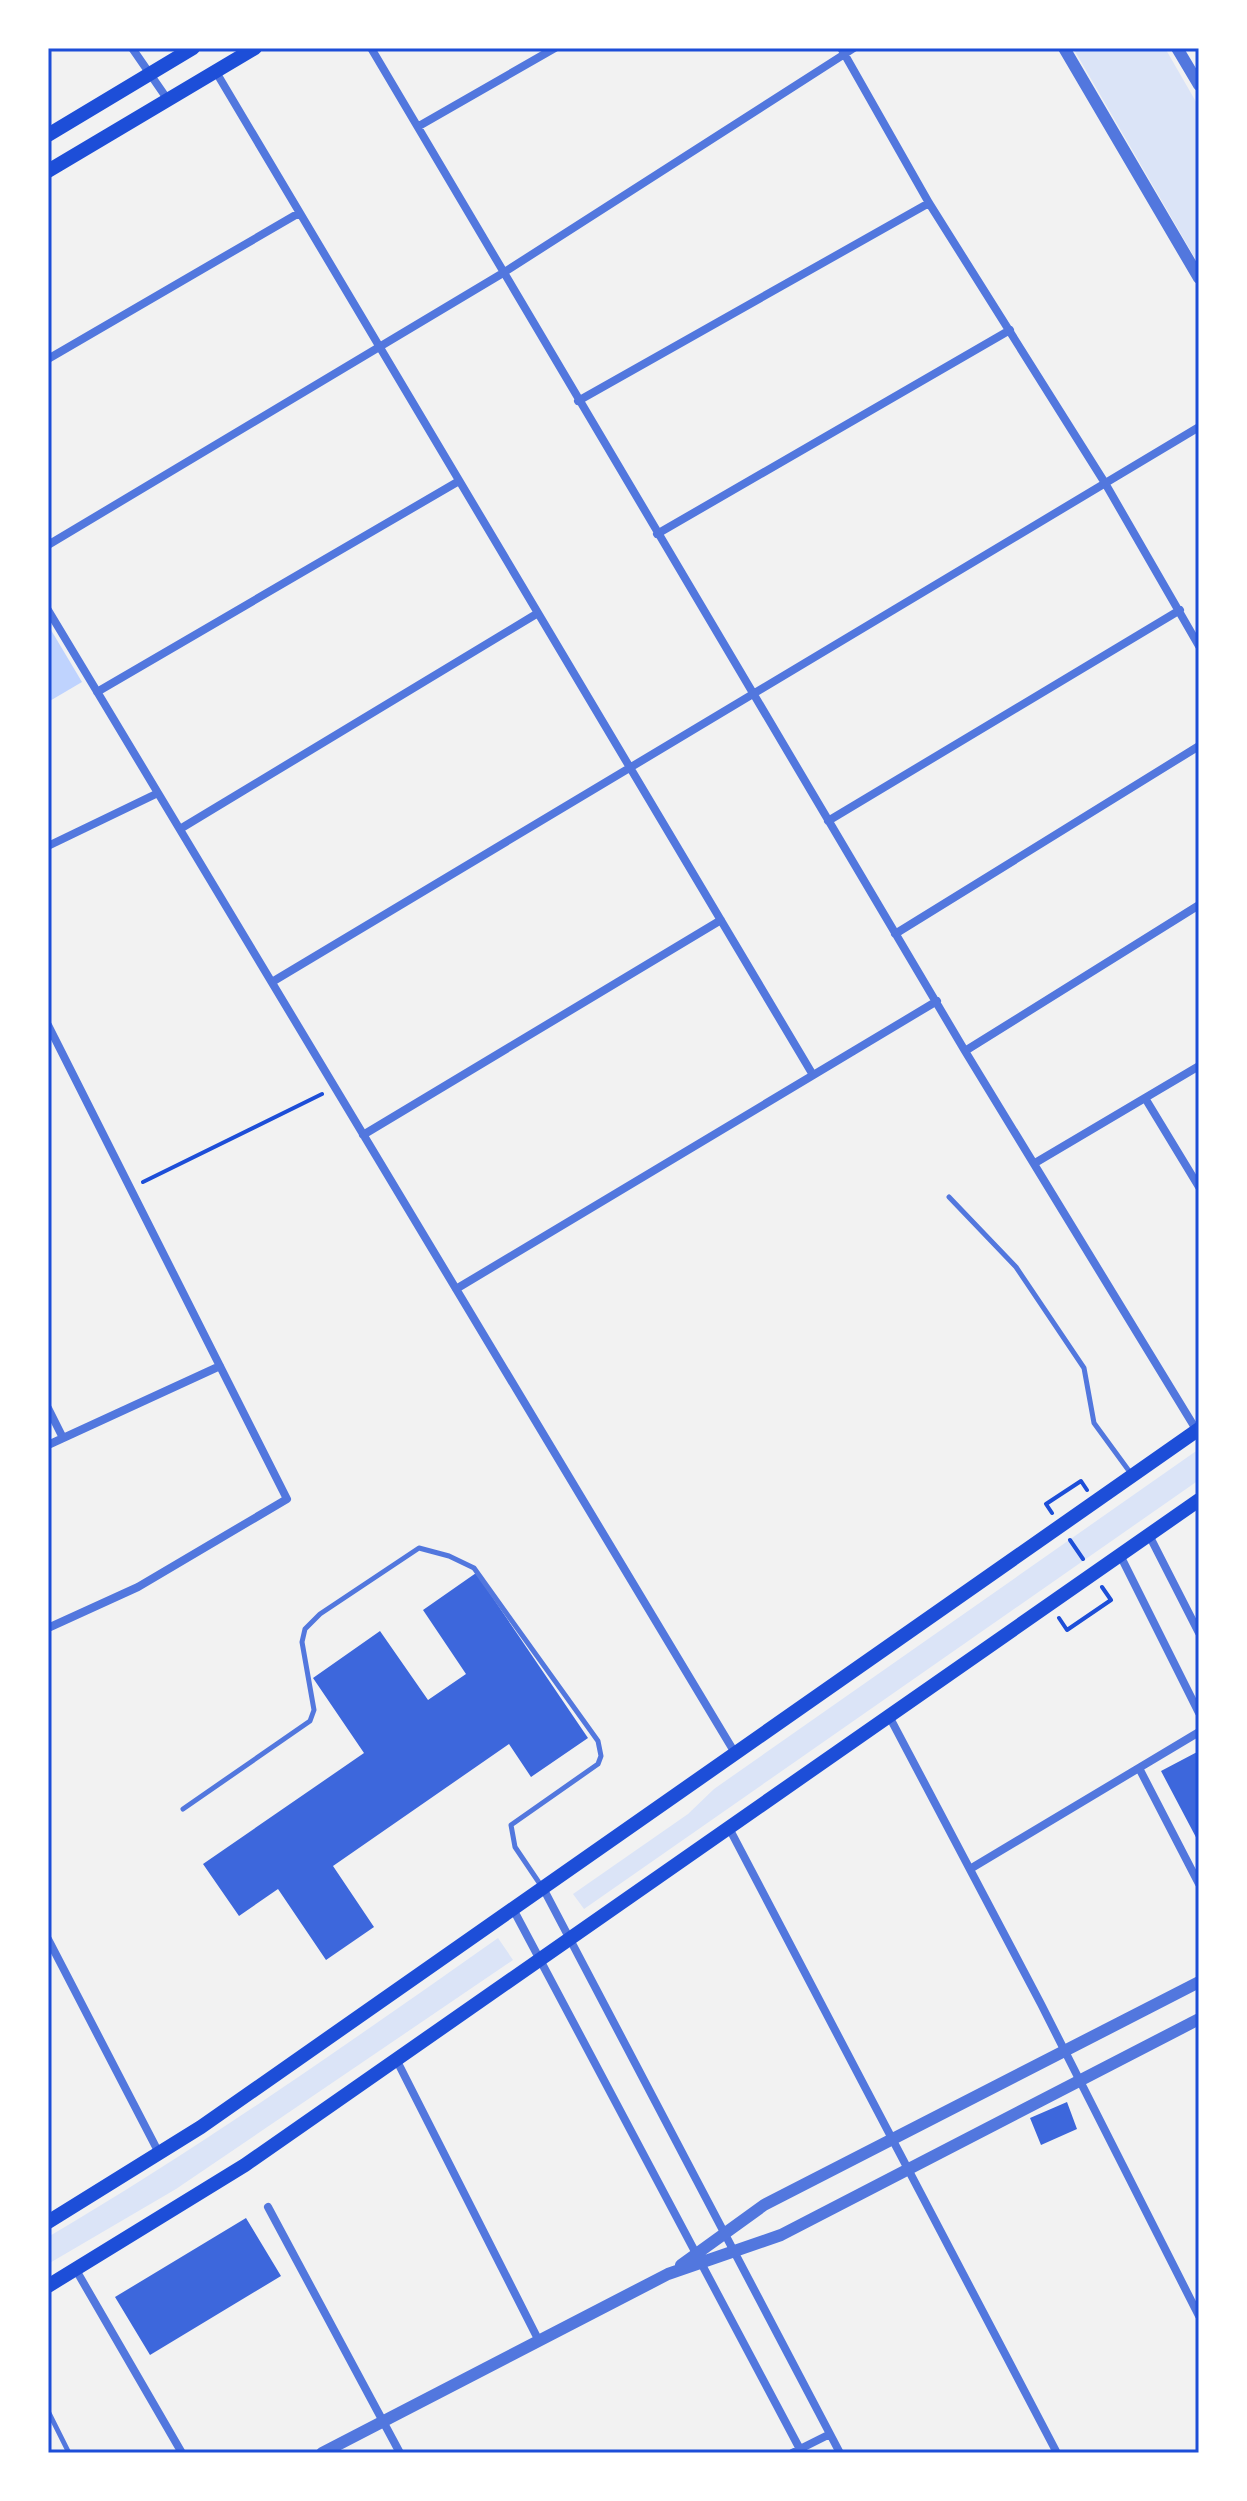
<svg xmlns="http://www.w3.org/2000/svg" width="1247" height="2501" font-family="'PT Sans Narrow',sans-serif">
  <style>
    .green { fill: #dbe4f7 }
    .water { fill: #bfd3fe }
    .building { fill: #3d67dc }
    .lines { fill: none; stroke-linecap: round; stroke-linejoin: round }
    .path { stroke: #1d4ed8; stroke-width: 4 }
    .service { stroke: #5277de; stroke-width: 5 }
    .minor { stroke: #5277de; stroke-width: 8 }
    .tertiary { stroke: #5277de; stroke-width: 12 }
    .secondary { stroke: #1d4ed8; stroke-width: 14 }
    .primary { stroke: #1d4ed8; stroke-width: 14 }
    .neatline { fill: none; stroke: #1d4ed8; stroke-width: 3 }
  </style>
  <rect width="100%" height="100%" fill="#f2f2f2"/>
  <!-- green -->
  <path class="green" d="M1073,48H1165L1199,107V265Z
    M1199,1449V1480L584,1909L573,1894L688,1814L714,1789Z
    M498,1938L513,1960L176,2189L48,2264V2237C203,2146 350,2042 498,1938Z"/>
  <!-- water -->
  <path class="water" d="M48,625L82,682L48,702Z"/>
  <!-- building -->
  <path class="building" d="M476,1573L588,1738L531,1777L509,1744L333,1866L374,1927L326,1960L278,1889L239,1916L203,1864L364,1753L313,1678L380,1631L428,1700L466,1674L423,1610Z
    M1199,1751V1843L1161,1771Z
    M1067,2102L1077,2129L1041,2145L1030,2118Z
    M246,2218L281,2276L150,2355L115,2297Z"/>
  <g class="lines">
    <!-- path -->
    <path class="path" d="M143,1182L322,1094
      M1052,1513L1046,1504L1081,1481L1087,1490
      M1070,1540L1083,1559
      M1059,1618L1067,1630L1111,1600L1102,1587"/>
    <!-- service -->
    <path class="service" d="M949,1197L1016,1267L1084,1368L1094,1423L1132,1475
      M183,1809L310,1721L314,1710L302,1642L305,1629L320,1614L419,1548L449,1556L474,1568L598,1741L601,1756L598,1764L511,1825L515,1847L542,1887
      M48,2411L69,2453"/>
    <!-- minor -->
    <path class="minor" d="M132,48L168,100
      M371,48L965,1051L1197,1431
      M841,48L929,203L1105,483L1199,646
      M216,72L813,1075
      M419,126L555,48
      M48,359L299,213
      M578,401L929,203
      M657,534L1010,330
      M48,545L503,273L854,48
      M48,610L735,1753
      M97,692L459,481
      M828,821L1180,610
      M180,829L538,613
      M48,846L158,793
      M895,934L1199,746
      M272,982L1199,427
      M48,1025L287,1499L138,1587L48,1628
      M965,1051L1199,905
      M1145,1098L1199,1187
      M363,1135L721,920
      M1035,1163L1199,1066
      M456,1289L937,1001
      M48,1408L63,1438
      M48,1445L220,1366
      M1149,1535L1199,1633
      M1120,1555L1199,1713
      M889,1716L1041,2004L1199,2316
      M1139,1768L1199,1884
      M729,1828L1057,2453
      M970,1869L1199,1732
      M543,1888L840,2453
      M513,1909L802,2453
      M48,1939L159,2153
      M396,2059L539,2341
      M268,2207L400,2453
      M76,2270L182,2453
      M792,2453L830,2434"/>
    <!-- tertiary -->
    <path class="tertiary" d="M1064,48L1199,278
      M1177,48L1199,85
      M681,2265L764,2205L1199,1982
      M322,2453L668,2274L781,2235L1199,2019"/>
    <!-- secondary -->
    <path class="secondary" d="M48,135L193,48
      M48,171L255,48"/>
    <!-- primary -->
    <path class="primary" d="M48,2222L201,2127L1199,1429
      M48,2286L245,2165L1199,1500"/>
  </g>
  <!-- border -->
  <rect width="1247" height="2501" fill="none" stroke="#ffffff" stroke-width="100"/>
  <rect x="50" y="50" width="1147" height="2401" class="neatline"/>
</svg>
